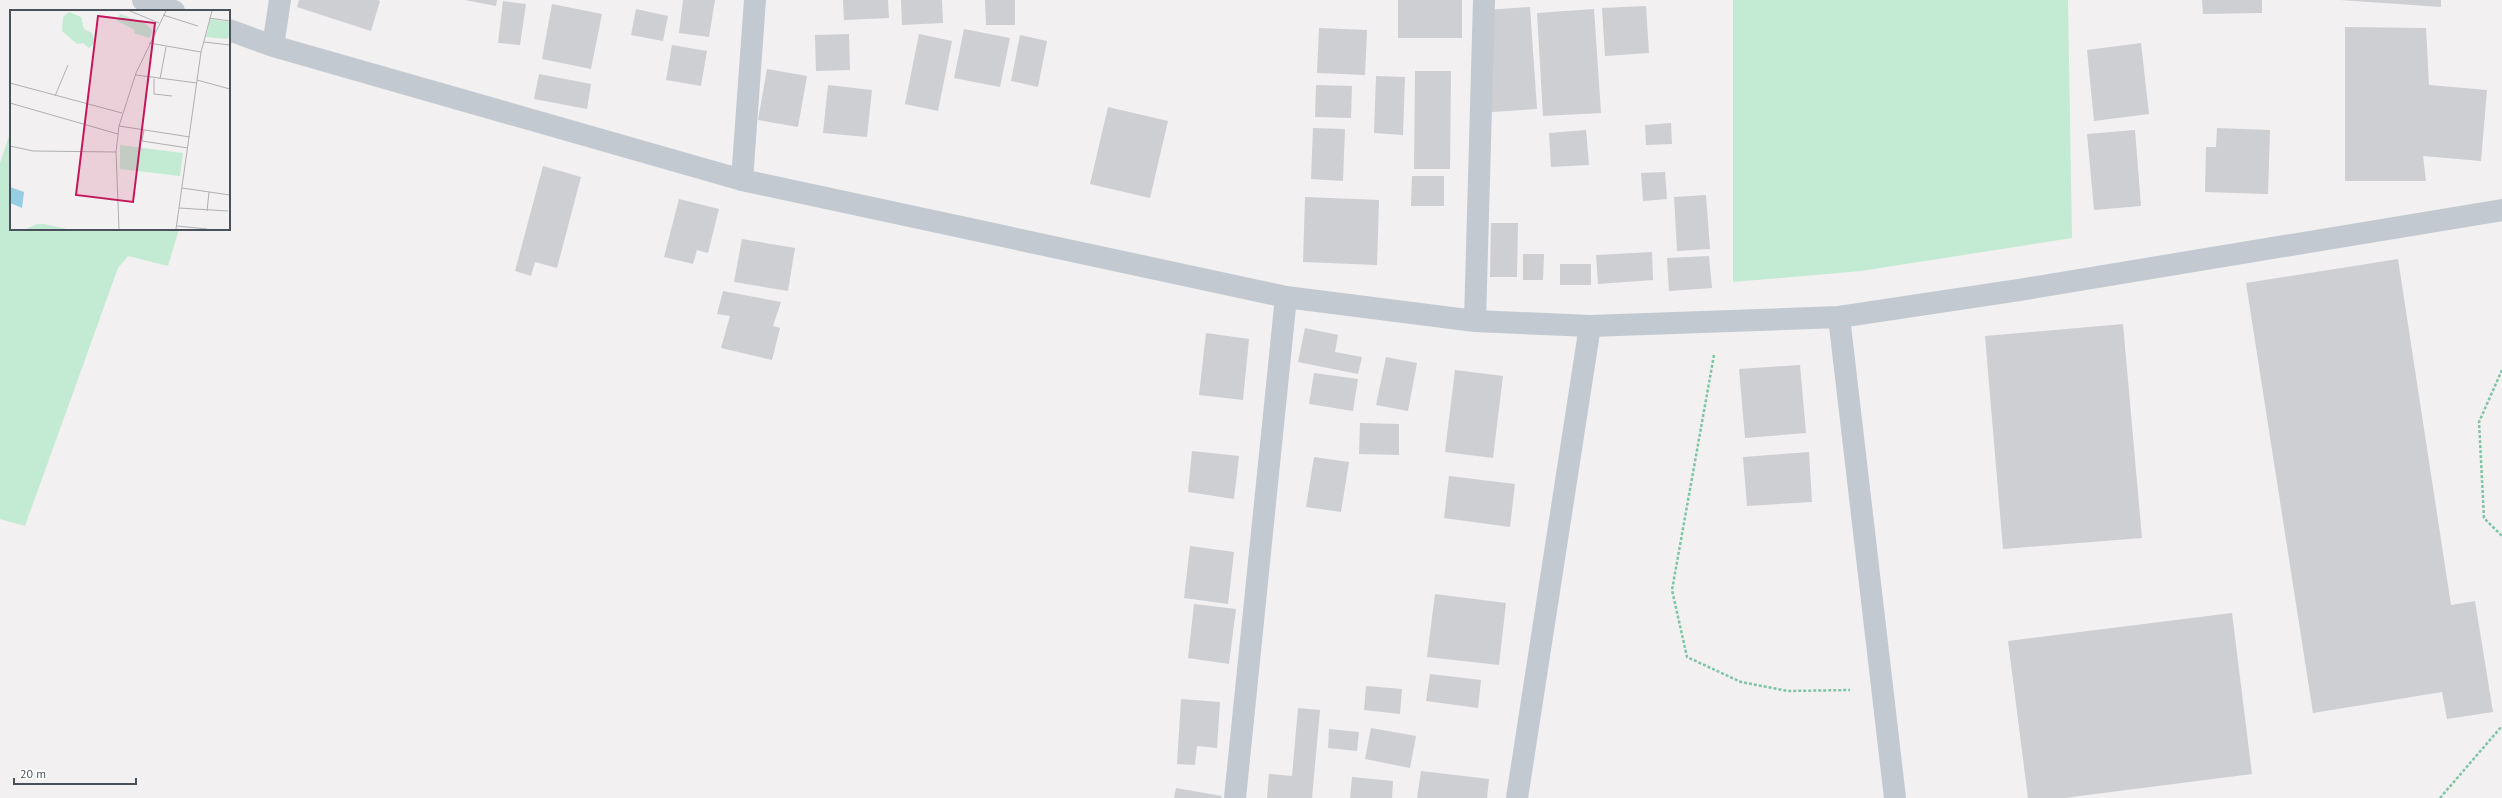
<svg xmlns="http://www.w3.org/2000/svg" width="2502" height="798" font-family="'PT Sans',sans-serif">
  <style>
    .green { fill: #c3ebd4 }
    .building { fill: #cdcfd3 }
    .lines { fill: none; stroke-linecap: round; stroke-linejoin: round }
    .path { stroke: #7ec5a6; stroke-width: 2.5; stroke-dasharray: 3 2; stroke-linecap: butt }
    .street { stroke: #c2c9d0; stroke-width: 22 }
    .inset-road { fill: none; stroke: #aeb1b4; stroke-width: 1 }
    .view { fill: #c2185b; fill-opacity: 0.15; stroke: #c2185b; stroke-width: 2 }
    .inset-edge { fill: none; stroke: #49525b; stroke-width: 2 }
  </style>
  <rect width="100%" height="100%" fill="#f2f0f0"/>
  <!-- green -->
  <path class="green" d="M1733,0H2068L2072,238L1861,271L1733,282Z
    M11,130V229H179L168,266L128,256L118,268L25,526L0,519V163Z"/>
  <!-- building -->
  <path class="building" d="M299,0H378L380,1L371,31L297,7Z
    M465,0H497L496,6Z
    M683,0H715L709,37L679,33Z
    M843,0H888L889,18L844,20Z
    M901,0H942L943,23L902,25Z
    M985,0H1015V25H986Z
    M1398,0H1462V38H1398Z
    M2202,0H2262V13L2203,14Z
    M2340,0H2441V7Z
    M503,1L526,4L520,45L498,43Z
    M552,4L602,14L591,69L542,59Z
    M1646,6L1649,53L1605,56L1602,8Z
    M1530,7L1537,109L1492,112L1485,10Z
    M636,9L668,16L663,41L631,35Z
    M1594,9L1601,113L1543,116L1537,13Z
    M2345,27L2426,28L2429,85L2487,90L2481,161L2423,156L2426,181H2345Z
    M1319,28L1367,30L1365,75L1317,73Z
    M964,29L1010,38L1000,87L954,78Z
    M849,34L850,70L816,71L815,35Z
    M919,34L952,41L938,111L905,104Z
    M1020,35L1047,41L1038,87L1011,81Z
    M2141,43L2149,114L2094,121L2087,50Z
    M672,45L707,51L701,86L666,80Z
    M767,69L807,76L798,127L758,120Z
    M1415,71H1451L1450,169H1414Z
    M539,74L591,84L587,109L534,99Z
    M1376,76L1405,77L1403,135L1374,133Z
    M828,85L872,90L867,137L823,133Z
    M1316,85L1352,86L1351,118L1315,117Z
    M1108,107L1168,121L1150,198L1090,184Z
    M1671,123L1672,144L1646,145L1645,125Z
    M1313,128L1345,129L1343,181L1311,179Z
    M2217,128L2270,130L2268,194L2205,192L2206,147H2216Z
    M1586,130L1589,165L1551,167L1549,133Z
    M2135,130L2141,206L2094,210L2087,134Z
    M543,166L581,177L557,268L535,262L531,276L515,271Z
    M1665,172L1667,199L1643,201L1641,173Z
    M1412,176H1444V206H1411Z
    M1706,195L1710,249L1677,251L1674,197Z
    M1305,197L1379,200L1377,265L1303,262Z
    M679,199L719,209L708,253L697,250L693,264L664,257Z
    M1491,223H1518L1517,277H1490Z
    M742,239L795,248L788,291L734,282Z
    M1652,252L1653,280L1598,284L1596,255Z
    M1523,254H1544L1543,280H1523Z
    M1709,256L1712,288L1669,291L1667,258Z
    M2398,259L2451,605L2475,601L2493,712L2447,719L2442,692L2313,713L2246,283Z
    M1560,264H1591V285H1560Z
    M723,291L781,302L773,326L780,328L772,360L721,348L730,316L717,314Z
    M2123,324L2142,538L2003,549L1985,336Z
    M1305,328L1338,335L1335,352L1362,357L1358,374L1298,362Z
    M1206,333L1249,339L1243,400L1199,395Z
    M1386,357L1417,363L1408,411L1376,405Z
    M1800,365L1806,433L1745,438L1739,369Z
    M1455,370L1503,376L1493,458L1445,452Z
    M1314,373L1358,379L1353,411L1309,404Z
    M1360,423L1399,424V455L1359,454Z
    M1192,451L1239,456L1234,499L1188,492Z
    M1809,452L1812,502L1747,506L1743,457Z
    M1314,457L1349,462L1341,512L1306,507Z
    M1449,476L1515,484L1510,527L1444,518Z
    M1190,546L1234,552L1228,604L1184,598Z
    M1435,594L1506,603L1499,665L1427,657Z
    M1194,604L1236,609L1229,664L1188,658Z
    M2232,613L2252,774L2064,798H2028L2008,641Z
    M1430,674L1481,680L1478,708L1426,701Z
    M1366,686L1402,689L1400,714L1364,710Z
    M1181,699L1220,702L1217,748L1197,746L1195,765L1177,764Z
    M1298,708L1320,710L1312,798H1267L1269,774L1292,776Z
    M1371,728L1416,736L1410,768L1365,759Z
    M1329,729L1359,732L1357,751L1328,748Z
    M1421,771L1489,779L1487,798H1417Z
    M1352,777L1393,781L1392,798H1350Z
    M1176,788L1222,796L1221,798H1174Z"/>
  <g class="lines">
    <!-- path -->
    <path class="path" d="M1714,355L1672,590L1687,657L1741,682L1788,691L1850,690
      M2502,370L2479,422L2484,518L2502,536
      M2440,798L2502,726"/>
    <!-- street -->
    <path class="street" d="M143,0L174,11
      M229,30L273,46L742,180L1286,297L1475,321L1590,326L1839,317L2019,290L2502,210
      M273,46L280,0
      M742,180L755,0
      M1839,317L1895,798
      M1475,321L1484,0
      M1235,798L1286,297
      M1517,798L1590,326"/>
  </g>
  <!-- overview -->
  <g transform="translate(10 10)">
    <rect width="220" height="220" fill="#f2f0f0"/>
    <path d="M59,2L71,7L74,19L82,23L85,33L79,38L73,33L67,34L52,21L53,7ZM110,4L135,13L142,20L141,26L139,28L124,23L125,20L107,11ZM200,9L220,12L219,27L216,29L196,27ZM110,135L173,143L170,166L110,159ZM27,214H34L57,219H16Z" fill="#c3ebd4"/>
    <path d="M0,177L14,182L12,198L0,193Z" fill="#94cfe3"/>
    <path class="inset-road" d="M120,1L149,13M153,5L188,16M199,8L220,11M194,32L220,35M139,33L191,42M126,65L187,73M144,69V84L162,86M150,69L156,37M187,70L220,79M0,73L112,103M45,86L58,55M0,93L108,124M109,116L180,127M134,120L132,131L178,138M0,136L23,141L106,142M172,178L220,185M169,198L218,201M197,201L199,182M167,216L197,219M109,219L106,142L109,116L126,63L156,1M166,219L191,42L202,1"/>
    <path class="view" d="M88,6L145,13L123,192L66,185Z"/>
    <rect width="220" height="220" class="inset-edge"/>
  </g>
  <!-- scale -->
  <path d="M14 778v6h122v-6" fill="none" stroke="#49525b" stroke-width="2"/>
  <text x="20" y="778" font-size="12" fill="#49525b" stroke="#ffffff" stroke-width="3" paint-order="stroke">20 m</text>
</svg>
